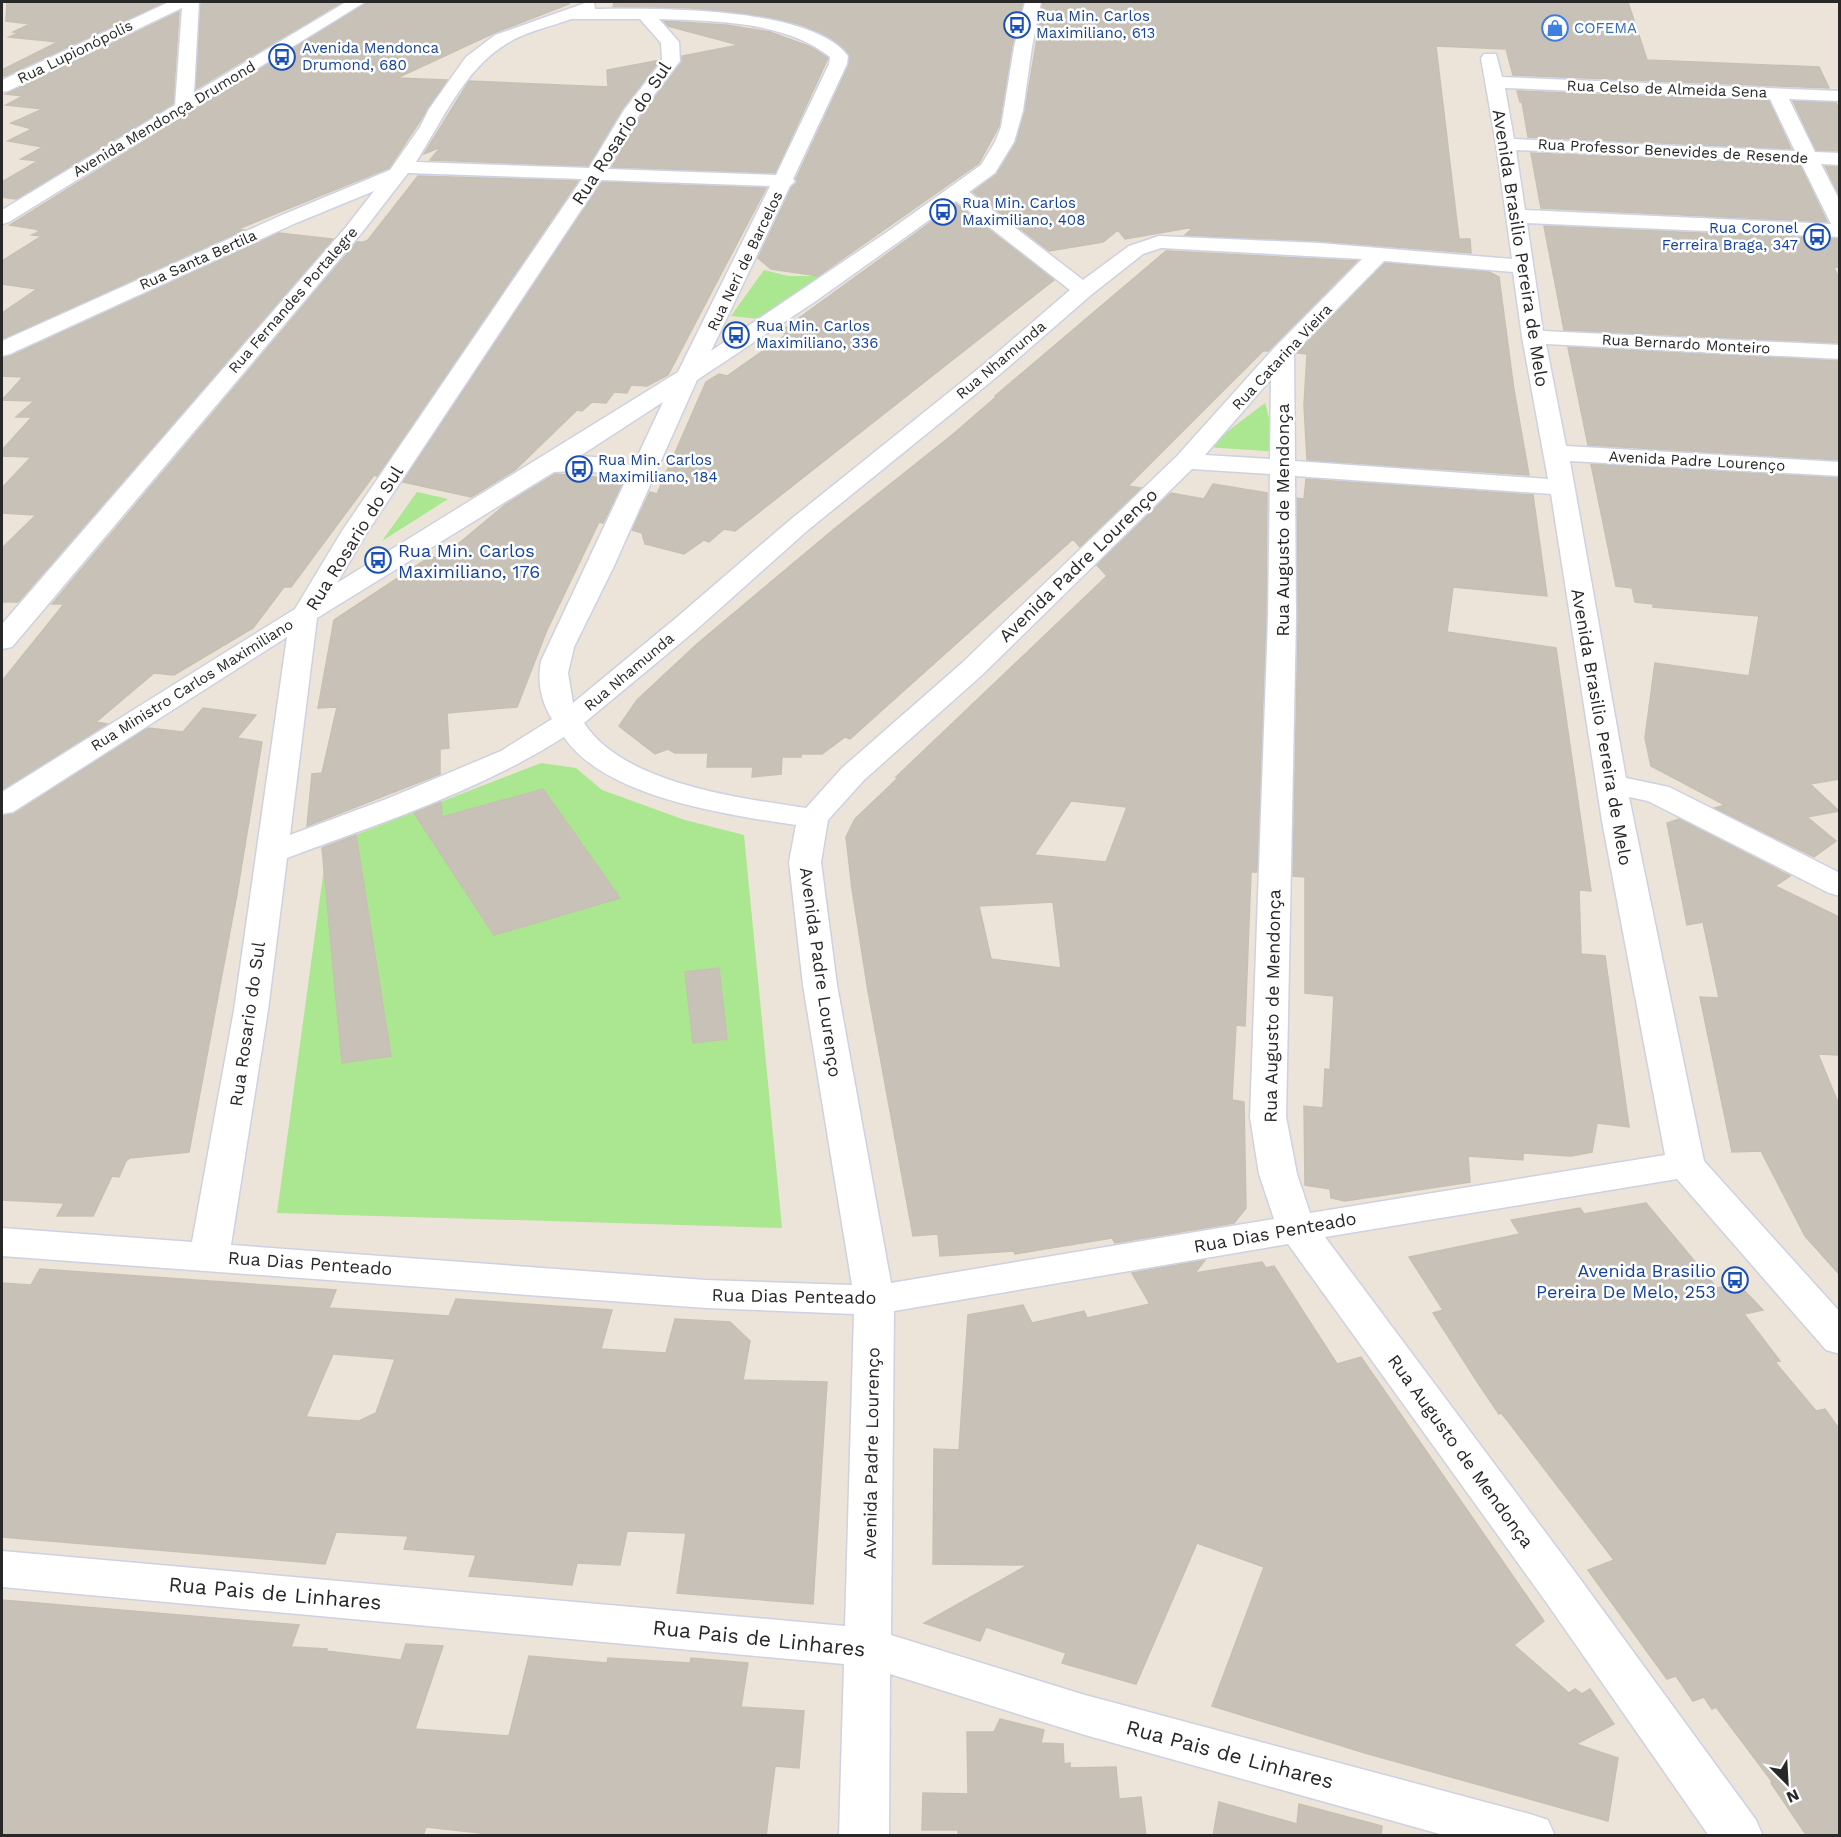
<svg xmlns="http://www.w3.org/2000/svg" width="1841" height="1837" font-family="'Work Sans',sans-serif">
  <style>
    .green { fill: #abe690 }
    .building { fill: #c7c1b8; stroke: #c7c0b2; stroke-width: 1.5; fill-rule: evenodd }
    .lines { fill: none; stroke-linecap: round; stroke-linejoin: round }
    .minor-casing { stroke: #cdd1e2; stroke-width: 3 }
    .minor { fill: #fff; fill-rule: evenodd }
    .labels { text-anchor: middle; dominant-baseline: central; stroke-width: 5; stroke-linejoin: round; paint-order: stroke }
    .far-transit-label { font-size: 15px; fill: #164399; stroke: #fff; text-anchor: start }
    .far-shop-label { font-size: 15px; fill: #366cbe; stroke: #fff; text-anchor: start }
    .far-street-label { font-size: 15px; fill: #282828; stroke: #fff }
    .street-label { font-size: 18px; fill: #282828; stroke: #fff }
    .transit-label { font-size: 18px; fill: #164399; stroke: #fff; text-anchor: start }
    .near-street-label { font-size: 21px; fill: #282828; stroke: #fff }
  </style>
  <rect width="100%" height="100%" fill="#ece4d8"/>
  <!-- green -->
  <path class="green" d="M764,270L788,276H822L768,320L731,316Z
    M1265,403L1278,452L1207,447Z
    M417,492L448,499L382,541Z
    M541,763L576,768L602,790L685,820L744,835L782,1228L277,1213L327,846Z"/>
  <!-- building -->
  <path class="building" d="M7,2H165L5,76H2V70L58,42L9,37L18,33L13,32L30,24L6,21Z
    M201,2H342L196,89Z
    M367,2H569V4L494,33L397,78L447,80L389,168L238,229L244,230L2,339V313L37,289L2,284V261L42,236L32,235L40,231L35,229L10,225Z
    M614,2H1023L1012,46L999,126L979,163L818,276L771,269L758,258L792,187L797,183L796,179L849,65V54L830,38L802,25L768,17L691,8L613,7Z
    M1043,2H1628L1647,60L1819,67L1829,88L1513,75L1506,49L1436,46L1459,239H1470L1471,253L1319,241L1185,235L1194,227L1125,239L1118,230L1103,242L1049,251L973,192L997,174L1016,143L1025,111Z
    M179,12L173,104L16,199L2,197V182L38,161L21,159L43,147L8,141L32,129L11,123L43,109L6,105L23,96L6,94Z
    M664,21L726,25L770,32L811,47L828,58L775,173L612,167L643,113L682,62V56L739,45L668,26Z
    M660,60L622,109L588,166L430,160L441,147L424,154L469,81L608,87L607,70Z
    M1517,91L1769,101L1791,149L1528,137L1522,102H1520Z
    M1793,101L1836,103L1839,110V151L1816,150Z
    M1531,153L1800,165L1827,222L1541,208Z
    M1825,166L1839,167V195Z
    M418,176L578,181L377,476L374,475L291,587H284L253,628L174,675L154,673L96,722L107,724L2,790V681L64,604H52L357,242H364L368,240Z
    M602,182L766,188L668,375L647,386L631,385L627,393L614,392L606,403L592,402L582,411L577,410L515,470L471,497L403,482Z
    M956,204L1054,280L735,531L724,529L709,542L704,540L684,554L645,544L642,533L632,530L650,492L657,494L706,382L719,374L727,376L787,334L780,332Z
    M1544,226L1839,239V267H1834L1839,279V343L1564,330Z
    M279,233L333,239L18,602H2V548L36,515L2,513V488L31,457L2,456V450L32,417H16L34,401L2,400L23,377L2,376V358L11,356Z
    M1166,251L1357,261L1268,351H1263L1128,486L1141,488L1080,547L1073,539L850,739L845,737L822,754H801V757H782L781,774L752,777L753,767H707L708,753H675L668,749L655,754L619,726L637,700L697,644L834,529L952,435L996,397L995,396Z
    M1385,263L1489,272L1499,277L1514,390L1529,475L1307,460L1304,405L1307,354L1297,353Z
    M1568,347L1839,361V460L1588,445Z
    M1591,464L1839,478V779L1810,784L1839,811L1807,817L1836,841L1814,857L1715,808L1725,805L1651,766L1645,738L1655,663L1749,676L1759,616L1653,607V604L1635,602L1632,588L1616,586Z
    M555,474L595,477L622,484L603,523L599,522L547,630L517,707L447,713L449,748L440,749V774L307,826L312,774L322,773L337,707L318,708L334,620L431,556L440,559L505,505Z
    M1306,479L1533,495L1547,596L1453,587L1447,632L1556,648L1591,891L1579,890L1581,954L1605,956L1629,1127L1597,1123L1592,1152L1571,1156L1523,1153V1160L1468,1156L1470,1182L1345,1201L1331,1198L1330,1189L1305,1185L1304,1106L1323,1108L1325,1069L1330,1070L1334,996L1305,993V877L1293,876L1298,618L1297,498L1304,499Z
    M1213,484L1267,493L1266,618L1257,872H1251L1245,1026L1236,1025L1232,1100L1244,1102L1246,1208L1234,1223L1115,1243L1112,1238L1015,1254L1014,1251L940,1256L938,1234L913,1236L868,991L852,889L846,837L855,819L899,777H896L1107,576L1097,565L1171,493L1204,499ZM1071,801L1127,807L1106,862L1034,855ZM1053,902L1061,968L991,959L979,906Z
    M203,708L256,715L237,738L262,742L237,894L189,1152L130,1158L126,1161L119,1177L112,1176L93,1216H57L64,1203L2,1200V816L14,814L148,728L183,732Z
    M543,789L620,898L494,935L414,813L441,802L442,817Z
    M1679,819L1790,876L1775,886L1839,917V1055L1818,1054L1839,1105V1274L1805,1236L1761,1151L1732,1152L1700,997L1719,998L1703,922L1687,925L1667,823Z
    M356,835L391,1056L342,1063L322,848Z
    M719,968L727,1039L693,1043L685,972Z
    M1646,1203L1717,1288L1738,1284L1763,1310L1744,1314L1780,1361L1775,1362L1816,1411L1825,1409L1839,1429V1836H1807L1771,1783H1773L1716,1707L1712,1709L1704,1697L1693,1701L1676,1676L1667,1679L1588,1570L1614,1560L1507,1420L1501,1413L1499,1414L1478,1383L1433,1313L1443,1310L1409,1257L1520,1234L1511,1220L1580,1208L1584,1214Z
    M1205,1260L1195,1273L1262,1262L1266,1268L1274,1266L1337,1364L1361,1357L1544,1621L1514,1645L1569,1693L1575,1689L1582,1694L1590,1689L1614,1724L1576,1744L1618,1758L1608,1821L1365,1753L1212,1706L1264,1567L1197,1543L1136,1684L1062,1663L1066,1653L986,1627L980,1641L924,1623L1028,1565L933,1564L934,1449L959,1450L968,1315L1023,1305L1032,1323L1084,1311L1087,1318L1150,1304L1132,1273Z
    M40,1269L336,1290L329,1308L449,1316L456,1299L612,1310L601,1349L666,1353L675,1319L730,1322L750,1341L743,1380L827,1382L813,1604L677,1593L686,1533L627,1531L620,1565L577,1563L572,1585L469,1576L476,1555L404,1549L408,1536L336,1532L325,1564L2,1537V1283L31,1285ZM333,1354L395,1359L376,1413L359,1421L306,1417Z
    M2,1600L299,1625L291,1647L327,1649L326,1651L401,1660L406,1644L443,1646L415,1729L509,1736L529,1656L607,1663L608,1658L690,1663L691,1658L748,1663L741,1707L804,1711L799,1768L775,1766L766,1836H507L426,1827L423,1836L2,1834Z
    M1000,1719L1044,1730L1041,1743L1063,1744L1064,1764L1070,1763V1768L1116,1767L1119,1799L1141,1797L1146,1836H958V1830H922L923,1793L968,1794L967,1732H994Z
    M1219,1802L1297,1824L1299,1804L1382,1826L1381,1836H1213Z"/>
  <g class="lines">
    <!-- minor casing -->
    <g class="minor-casing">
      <path id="minor" d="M169,2H199L194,93L346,2H365L9,222L2,224V210L175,105L182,8L8,91L2,92V80Z
        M588,2L594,3L595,9C653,8 812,6 848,56L847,64L793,179L795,181L790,186L711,351L890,230L981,165L995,142L1001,127L1014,47L1025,2H1041L1032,47L1023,111L1014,142L995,173L969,192L1083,280L1129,246L1159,236L1319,243L1512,259L1496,144L1481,58L1484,54H1496L1502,77L1840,91V101L1789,99L1815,152L1840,153V165L1821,164L1840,201V237L1527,223L1543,331L1840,345V359L1546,344L1566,446L1840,462V476L1570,461L1626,778L1669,787L1840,873V896L1829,893L1648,801L1629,797L1704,1161L1840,1312V1354L1826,1350L1677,1179L1325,1237L1578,1576L1756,1820L1763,1836H1709L1546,1602L1288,1244L894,1311L891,1635L1085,1695L1530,1814L1548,1820L1555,1836H1447L1085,1735L890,1674L889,1836H839L844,1664L2,1587V1551L845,1626L854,1314L706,1308L2,1256V1228L192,1242L234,1010L287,637L13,812L2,814V792L295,609L342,531L582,179L408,173L360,235L12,647L2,649V624L346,227L374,191L296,223L10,354L2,356V341L282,215L390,170L420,127L429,109L466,57L495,35ZM571,19H640L661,43L662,61L624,110L589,168L416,162C443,120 463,71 506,44C524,32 550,27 571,19ZM659,19C715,21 785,21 830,57L829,64L776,175L608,169L641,112L680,61L679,42ZM1505,88L1770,99L1795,151L1514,139ZM1516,150L1801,163L1831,224L1525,210ZM601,180L770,186L678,372L337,583L368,531ZM956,201L1070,290L983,365L790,520L676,618L573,703L568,673L574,647L614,566L697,380L813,303ZM1161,248L1362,259L1275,347L1177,456L962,663L842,768L806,808C739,798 624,784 584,723L696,630L808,530L999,375L1091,295L1143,254ZM1384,261L1513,272L1522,337L1548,479L1295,461L1294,353ZM1271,379L1270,459L1205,455ZM663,402L633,466L607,458L580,456ZM1192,469L1270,474L1268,618L1250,1117L1259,1174L1274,1219L891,1283L837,985L821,862L828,820L864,780L982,675ZM574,471L605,473L625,482L541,661C537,681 541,702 552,719L501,751L389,798L290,835L317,618L554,472ZM1295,476L1551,494L1602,821L1665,1155L1310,1213L1297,1174L1286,1117L1296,618ZM564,737C605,798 729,815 796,825L789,862L803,985L852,1285L706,1280L231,1245L268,1010L287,858C381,823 479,791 564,737Z"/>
    </g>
    <!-- minor -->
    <use href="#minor" class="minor"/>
  </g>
  <!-- icons -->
  <defs>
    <g id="bus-ring" transform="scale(1.35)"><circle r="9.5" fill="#fff" stroke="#1a4fb4" stroke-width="1.5"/><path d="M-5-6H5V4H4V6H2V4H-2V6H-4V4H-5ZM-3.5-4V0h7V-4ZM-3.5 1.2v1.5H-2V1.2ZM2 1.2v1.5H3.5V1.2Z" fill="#1a4fb4"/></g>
    <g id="shop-ring" transform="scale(1.35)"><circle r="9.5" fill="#fff" stroke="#3f7fe0" stroke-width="1.5"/><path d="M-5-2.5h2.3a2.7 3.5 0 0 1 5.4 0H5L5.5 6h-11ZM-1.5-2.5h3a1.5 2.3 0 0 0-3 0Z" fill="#3f7fe0"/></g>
  </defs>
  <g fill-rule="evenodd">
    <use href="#bus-ring" x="1017" y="25"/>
    <use href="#shop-ring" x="1555" y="28"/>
    <use href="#bus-ring" x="282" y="57"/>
    <use href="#bus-ring" x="943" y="212"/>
    <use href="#bus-ring" x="1817" y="237"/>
    <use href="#bus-ring" x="736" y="335"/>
    <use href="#bus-ring" x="579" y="469"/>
    <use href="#bus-ring" x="378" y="560"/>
    <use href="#bus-ring" x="1735" y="1280"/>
  </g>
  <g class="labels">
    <!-- far-transit labels -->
    <g class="far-transit-label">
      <text x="1036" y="16">Rua Min. Carlos<tspan x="1036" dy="17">Maximiliano, 613</tspan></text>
      <text x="302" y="48">Avenida Mendonca<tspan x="302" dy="17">Drumond, 680</tspan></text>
      <text x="962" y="203">Rua Min. Carlos<tspan x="962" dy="17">Maximiliano, 408</tspan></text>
      <text x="1798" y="228" text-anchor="end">Rua Coronel<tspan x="1798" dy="17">Ferreira Braga, 347</tspan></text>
      <text x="756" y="326">Rua Min. Carlos<tspan x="756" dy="17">Maximiliano, 336</tspan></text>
      <text x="598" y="460">Rua Min. Carlos<tspan x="598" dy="17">Maximiliano, 184</tspan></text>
    </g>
    <!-- far-shop labels -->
    <g class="far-shop-label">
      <text x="1574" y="28">COFEMA</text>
    </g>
    <!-- far-street labels -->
    <g class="far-street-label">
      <text transform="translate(75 52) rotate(-26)">Rua Lupionópolis</text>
      <text transform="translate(1667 89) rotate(2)">Rua Celso de Almeida Sena</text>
      <text transform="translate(164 119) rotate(-31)">Avenida Mendonça Drumond</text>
      <text transform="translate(1673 151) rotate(3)">Rua Professor Benevides de Resende</text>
      <text transform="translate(198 260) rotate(-24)">Rua Santa Bertila</text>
      <text transform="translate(745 261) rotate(-64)">Rua Neri de Barcelos</text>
      <text transform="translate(293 300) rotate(-49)">Rua Fernandes Portalegre</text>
      <text transform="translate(1686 344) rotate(3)">Rua Bernardo Monteiro</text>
      <text transform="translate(1282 357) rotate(-47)">Rua Catarina Vieira</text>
      <text transform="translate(1001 360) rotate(-40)">Rua Nhamunda</text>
      <text transform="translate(1697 461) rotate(3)">Avenida Padre Lourenço</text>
      <text transform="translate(629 672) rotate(-40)">Rua Nhamunda</text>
      <text transform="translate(192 685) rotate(-32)">Rua Ministro Carlos Maximiliano</text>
    </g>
    <!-- street labels -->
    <g class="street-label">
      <text transform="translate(621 133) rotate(-57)">Rua Rosario do Sul</text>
      <text transform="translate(1521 248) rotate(81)">Avenida Brasilio Pereira de Melo</text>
      <text transform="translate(1282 520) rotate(-90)">Rua Augusto de Mendonça</text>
      <text transform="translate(354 538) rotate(-58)">Rua Rosario do Sul</text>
      <text transform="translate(1078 565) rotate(-44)">Avenida Padre Lourenço</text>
      <text transform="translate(1602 727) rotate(80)">Avenida Brasilio Pereira de Melo</text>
      <text transform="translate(821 972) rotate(82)">Avenida Padre Lourenço</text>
      <text transform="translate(1272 1006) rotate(-89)">Rua Augusto de Mendonça</text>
      <text transform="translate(247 1024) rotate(-82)">Rua Rosario do Sul</text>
      <text transform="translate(1275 1232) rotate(-10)">Rua Dias Penteado</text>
      <text transform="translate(310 1263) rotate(4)">Rua Dias Penteado</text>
      <text transform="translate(794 1296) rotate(1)">Rua Dias Penteado</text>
      <text transform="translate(1461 1451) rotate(54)">Rua Augusto de Mendonça</text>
      <text transform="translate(871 1453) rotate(-89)">Avenida Padre Lourenço</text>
    </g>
    <!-- transit labels -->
    <g class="transit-label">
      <text x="398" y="550">Rua Min. Carlos<tspan x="398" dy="21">Maximiliano, 176</tspan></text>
      <text x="1716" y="1270" text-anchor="end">Avenida Brasilio<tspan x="1716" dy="21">Pereira De Melo, 253</tspan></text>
    </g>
    <!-- near-street labels -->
    <g class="near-street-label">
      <text transform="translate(275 1593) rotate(5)">Rua Pais de Linhares</text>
      <text transform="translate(759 1638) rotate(6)">Rua Pais de Linhares</text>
      <text transform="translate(1230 1754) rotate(15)">Rua Pais de Linhares</text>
    </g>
  </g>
  <!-- border -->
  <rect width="1841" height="1837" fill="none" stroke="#282828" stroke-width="6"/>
  <!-- north arrow -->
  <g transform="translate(1787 1783) rotate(156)" stroke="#ffffff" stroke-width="4.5" paint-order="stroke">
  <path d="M0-4.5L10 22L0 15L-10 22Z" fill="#282828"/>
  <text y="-9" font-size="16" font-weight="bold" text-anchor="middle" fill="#282828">N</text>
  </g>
</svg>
